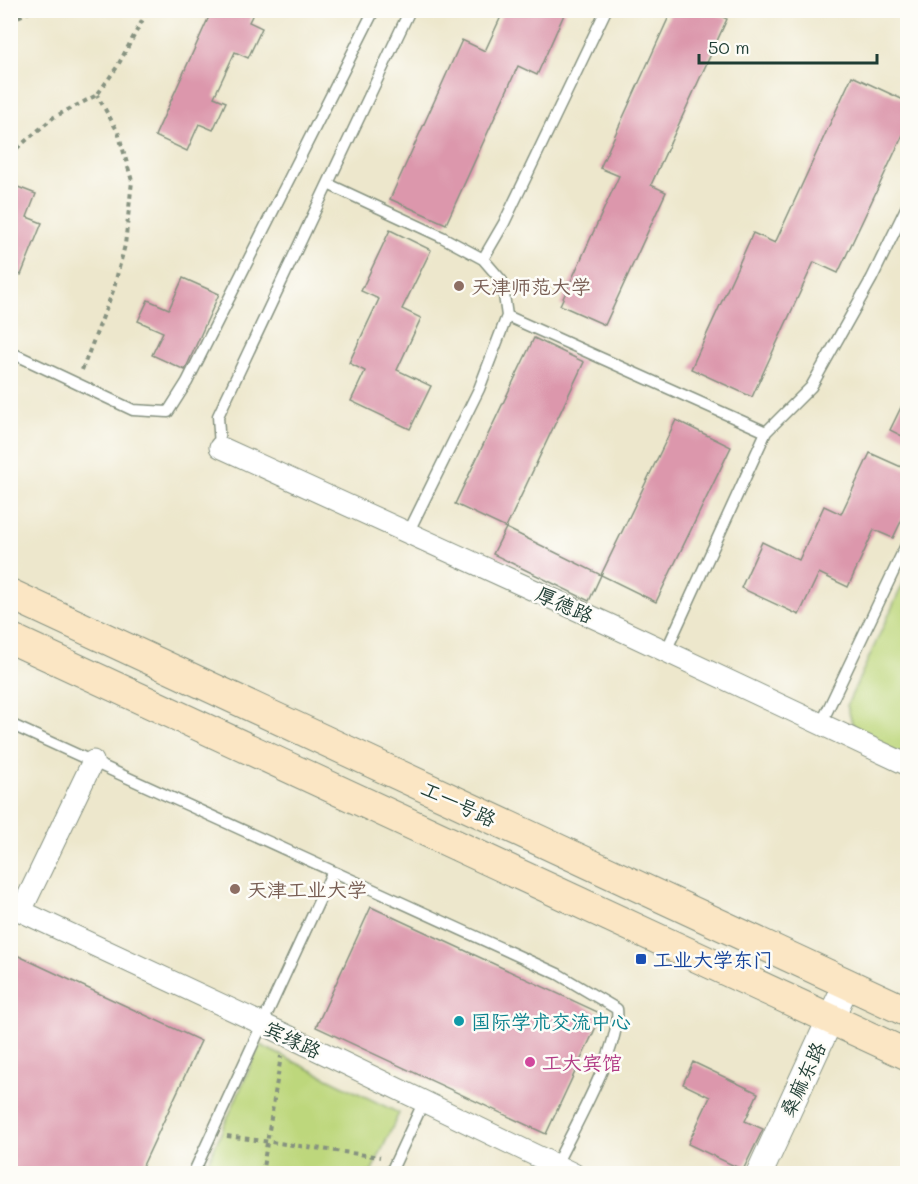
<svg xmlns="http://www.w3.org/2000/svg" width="918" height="1184" font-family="Mali,'LXGW WenKai TC',sans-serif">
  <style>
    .green { fill: #bdd77c; stroke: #6e8a58; stroke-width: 1.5 }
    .building { fill: #dc97ac }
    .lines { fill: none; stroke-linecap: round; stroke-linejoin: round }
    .service-casing { stroke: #869280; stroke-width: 13 }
    .minor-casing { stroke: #869280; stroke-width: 23 }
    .tertiary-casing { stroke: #869280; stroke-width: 28 }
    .secondary-casing { stroke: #869280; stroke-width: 32 }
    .path { stroke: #869280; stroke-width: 4; stroke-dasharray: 4.5 4.5; stroke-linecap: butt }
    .service { stroke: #fff; stroke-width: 10 }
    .minor { stroke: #fff; stroke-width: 21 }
    .tertiary { stroke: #fff; stroke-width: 26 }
    .secondary { stroke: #fbe6c4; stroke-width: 30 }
    .education-dot { fill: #8d6e63; stroke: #fdfcf7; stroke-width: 2 }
    .transit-dot { fill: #1a4fb4; stroke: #fdfcf7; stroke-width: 2 }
    .culture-dot { fill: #0f9aa8; stroke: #fdfcf7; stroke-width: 2 }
    .hotel-dot { fill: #d1479c; stroke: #fdfcf7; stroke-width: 2 }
    .labels { text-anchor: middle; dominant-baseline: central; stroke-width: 5; stroke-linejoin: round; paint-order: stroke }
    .education-label { font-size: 20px; fill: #785e54; stroke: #fdfcf7; text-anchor: start }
    .street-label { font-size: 20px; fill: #1f3d34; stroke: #fdfcf7 }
    .transit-label { font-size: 20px; fill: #164399; stroke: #fdfcf7; text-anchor: start }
    .culture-label { font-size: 20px; fill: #0d838f; stroke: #fdfcf7; text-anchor: start }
    .hotel-label { font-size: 20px; fill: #b23c85; stroke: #fdfcf7; text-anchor: start }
  </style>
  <rect width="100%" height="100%" fill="#fdfcf7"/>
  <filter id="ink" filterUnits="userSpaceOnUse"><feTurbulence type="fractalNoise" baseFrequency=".0167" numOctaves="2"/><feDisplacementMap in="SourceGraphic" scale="12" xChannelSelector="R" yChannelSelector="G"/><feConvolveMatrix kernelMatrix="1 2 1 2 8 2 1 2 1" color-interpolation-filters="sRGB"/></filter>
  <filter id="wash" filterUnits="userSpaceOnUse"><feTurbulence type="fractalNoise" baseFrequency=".008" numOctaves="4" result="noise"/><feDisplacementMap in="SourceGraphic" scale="24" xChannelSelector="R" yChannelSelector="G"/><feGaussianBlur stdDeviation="1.35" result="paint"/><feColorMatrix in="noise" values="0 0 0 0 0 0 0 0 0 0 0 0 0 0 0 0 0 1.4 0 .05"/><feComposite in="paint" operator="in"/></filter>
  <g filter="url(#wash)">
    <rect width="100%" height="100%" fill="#ede7cc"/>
    <!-- green -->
    <path class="green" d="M907,575V758L859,735L852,723L847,705Z
      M260,1045L399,1113L371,1173H203Z"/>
    <g id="blocks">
      <!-- building -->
      <path class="building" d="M212,10H255L249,22L262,28L248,58L235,52L214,97L226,102L213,130L199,124L187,151L155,136Z
        M504,10H566L537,75L518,66L446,224L390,199L462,40L485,51Z
        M672,10H708L727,19L651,185L666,192L605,325L560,305L619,176L600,168Z
        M852,76L908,102V124L838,273L814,262L752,397L691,369L753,233L775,243Z
        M10,184L36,194L27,217L42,223L21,275L10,270Z
        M390,230L431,250L402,309L421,318L397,370L431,386L410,429L351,401L365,371L349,363L379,299L361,291Z
        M183,278L219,294L185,370L152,355L163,332L138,321L148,300L169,309Z
        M534,338L584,362L506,528L455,504Z
        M908,393V439L890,430Z
        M676,420L731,447L656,602L601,575Z
        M870,453L908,470V507L893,538L874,530L848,587L819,573L799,615L741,588L762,542L799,560L824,506L841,514Z
        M506,528L601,575L589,601L493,554Z
        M371,907L602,1014L546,1134L316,1027Z
        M10,952L201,1041L139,1174H10Z
        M693,1062L758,1093L745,1121L763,1129L743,1170L688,1144L710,1097L683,1084Z"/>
    </g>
  </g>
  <g filter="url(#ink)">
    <use href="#blocks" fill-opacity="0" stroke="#869280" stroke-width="1.5"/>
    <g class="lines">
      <!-- service casing -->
      <g class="service-casing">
        <path id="service" d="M328,184L442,237L483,259L502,281L507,316L479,389L408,533
          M483,259L504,223L606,10
          M507,316L766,432L666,651
          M10,352L133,410L168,412L187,382L374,10
          M766,432L811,387L872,278L908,204
          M220,447L218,416L410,10
          M10,724L558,974L617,1009C622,1045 573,1129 556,1165
          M821,724L908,541
          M193,1174L332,873
          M390,1174L424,1101"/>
      </g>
      <!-- minor casing -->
      <g class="minor-casing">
        <path id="minor" d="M220,447L610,625L908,765
          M10,906L284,1034L574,1174
          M21,911L93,761"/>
      </g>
      <!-- tertiary casing -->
      <g class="tertiary-casing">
        <path id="tertiary" d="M759,1174L846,985"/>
      </g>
      <!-- secondary casing -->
      <g class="secondary-casing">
        <path id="secondary" d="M10,594L908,1012
          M10,638L908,1055"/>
      </g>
      <!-- path -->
      <path class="path" d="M10,20L34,10
        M10,154L54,117L97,95L117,67L148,10
        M82,370L113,291L125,245L132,181L118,132L97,95
        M227,1136L380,1157
        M262,1174L281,1056"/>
      <!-- service -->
      <use href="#service" class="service"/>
      <!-- minor -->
      <use href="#minor" class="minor"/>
      <!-- tertiary -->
      <use href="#tertiary" class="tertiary"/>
      <!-- secondary -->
      <use href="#secondary" class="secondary"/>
    </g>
  </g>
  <!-- markers -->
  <g class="education-dot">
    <circle cx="459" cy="286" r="6"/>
    <circle cx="235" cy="889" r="6"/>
  </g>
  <rect class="transit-dot" x="635" y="953" width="12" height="12" rx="3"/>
  <circle class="culture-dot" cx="459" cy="1021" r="6"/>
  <circle class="hotel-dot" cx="530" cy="1062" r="6"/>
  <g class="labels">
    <!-- education labels -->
    <g class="education-label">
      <text x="471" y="286">天津师范大学</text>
      <text x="247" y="889">天津工业大学</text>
    </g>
    <!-- street labels -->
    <g class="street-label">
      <text transform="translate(565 604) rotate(24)">厚德路</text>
      <text transform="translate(459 803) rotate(25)">工一号路</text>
      <text transform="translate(293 1039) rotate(25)">宾缘路</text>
      <text transform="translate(802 1079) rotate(-65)">桑麻东路</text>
    </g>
    <!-- transit labels -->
    <g class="transit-label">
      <text x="653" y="959">工业大学东门</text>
    </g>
    <!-- culture labels -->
    <g class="culture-label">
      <text x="471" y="1021">国际学术交流中心</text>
    </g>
    <!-- hotel labels -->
    <g class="hotel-label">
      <text x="542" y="1062">工大宾馆</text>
    </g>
  </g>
  <!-- margin -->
  <rect width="918" height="1184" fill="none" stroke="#fdfcf7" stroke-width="36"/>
  <!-- scale -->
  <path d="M699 54v9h178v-9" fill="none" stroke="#1f3d34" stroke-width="3"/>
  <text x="708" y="54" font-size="18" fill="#1f3d34" stroke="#fdfcf7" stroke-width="4.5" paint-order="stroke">50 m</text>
</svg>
